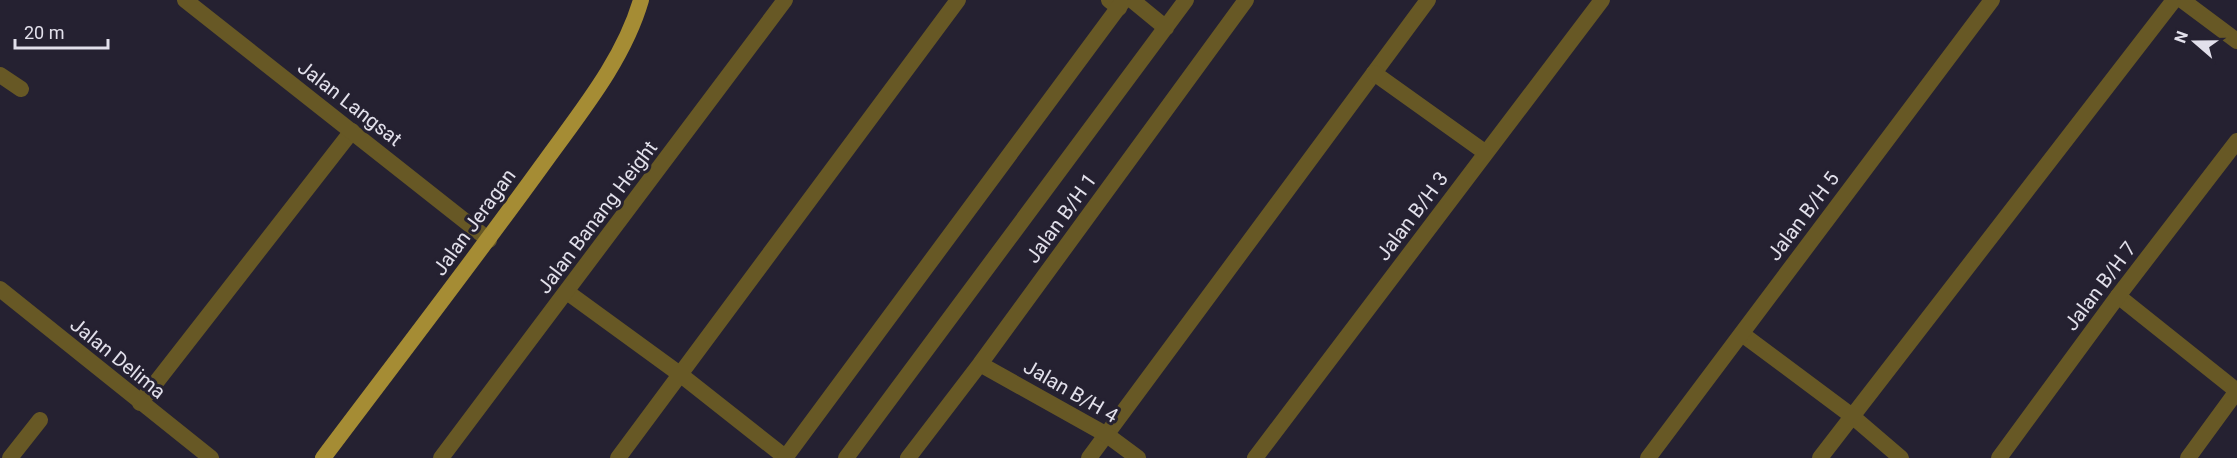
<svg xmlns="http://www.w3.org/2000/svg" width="2237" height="458" font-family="Roboto,sans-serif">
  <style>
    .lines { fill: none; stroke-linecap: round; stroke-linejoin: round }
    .service { stroke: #675825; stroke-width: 16 }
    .minor { stroke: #675825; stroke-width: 16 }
    .primary { stroke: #a58c34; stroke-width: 16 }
    .labels { text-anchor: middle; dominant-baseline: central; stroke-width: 6; stroke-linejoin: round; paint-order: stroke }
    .street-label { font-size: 20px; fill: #e2e0eb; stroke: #252131 }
  </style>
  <rect width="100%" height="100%" fill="#252131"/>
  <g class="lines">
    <!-- service -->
    <path class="service" d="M1109,0L1119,8
      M2182,0L2237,41
      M0,75L21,89
      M567,292L681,375L785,457
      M2118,296L2237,391
      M1742,334L1852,416L1901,458
      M140,403L352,131
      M618,458L958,0
      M1089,458L1428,0
      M1820,458L2174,0
      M2188,458L2237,391"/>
    <!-- minor -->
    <path class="minor" d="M185,0L489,240
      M1132,0L1166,28
      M1374,73L1486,153
      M0,289L211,458
      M980,364L1107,435L1138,458
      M10,458L40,420
      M441,458L785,0
      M785,458L1124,0
      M846,458L1186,0
      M908,458L980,364L1246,0
      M1255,458L1602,0
      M1648,458L1992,0
      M1999,458L2118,296L2237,141"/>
    <!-- primary -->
    <path class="primary" d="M323,458C396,361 470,265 541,167C578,115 623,62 641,0"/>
  </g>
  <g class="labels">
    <!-- street labels -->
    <g class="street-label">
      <text transform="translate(350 103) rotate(38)">Jalan Langsat</text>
      <text transform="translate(1412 216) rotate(-53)">Jalan B/H 3</text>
      <text transform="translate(1803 216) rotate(-53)">Jalan B/H 5</text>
      <text transform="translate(597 217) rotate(-53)">Jalan Banang Height</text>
      <text transform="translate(1061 218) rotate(-54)">Jalan B/H 1</text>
      <text transform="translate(474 222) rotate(-54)">Jalan Jeragan</text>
      <text transform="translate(2100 286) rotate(-53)">Jalan B/H 7</text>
      <text transform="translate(118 358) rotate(39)">Jalan Delima</text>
      <text transform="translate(1071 391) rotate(30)">Jalan B/H 4</text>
    </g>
  </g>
  <!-- north arrow -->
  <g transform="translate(2195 42) rotate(290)" stroke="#252131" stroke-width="4.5" paint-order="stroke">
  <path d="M0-4.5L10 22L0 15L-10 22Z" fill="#e2e0eb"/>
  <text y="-9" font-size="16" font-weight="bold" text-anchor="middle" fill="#e2e0eb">N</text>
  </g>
  <!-- scale -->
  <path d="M15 39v9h93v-9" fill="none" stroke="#e2e0eb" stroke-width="3"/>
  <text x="24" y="39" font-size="18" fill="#e2e0eb" stroke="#252131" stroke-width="4.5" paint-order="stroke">20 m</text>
</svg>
